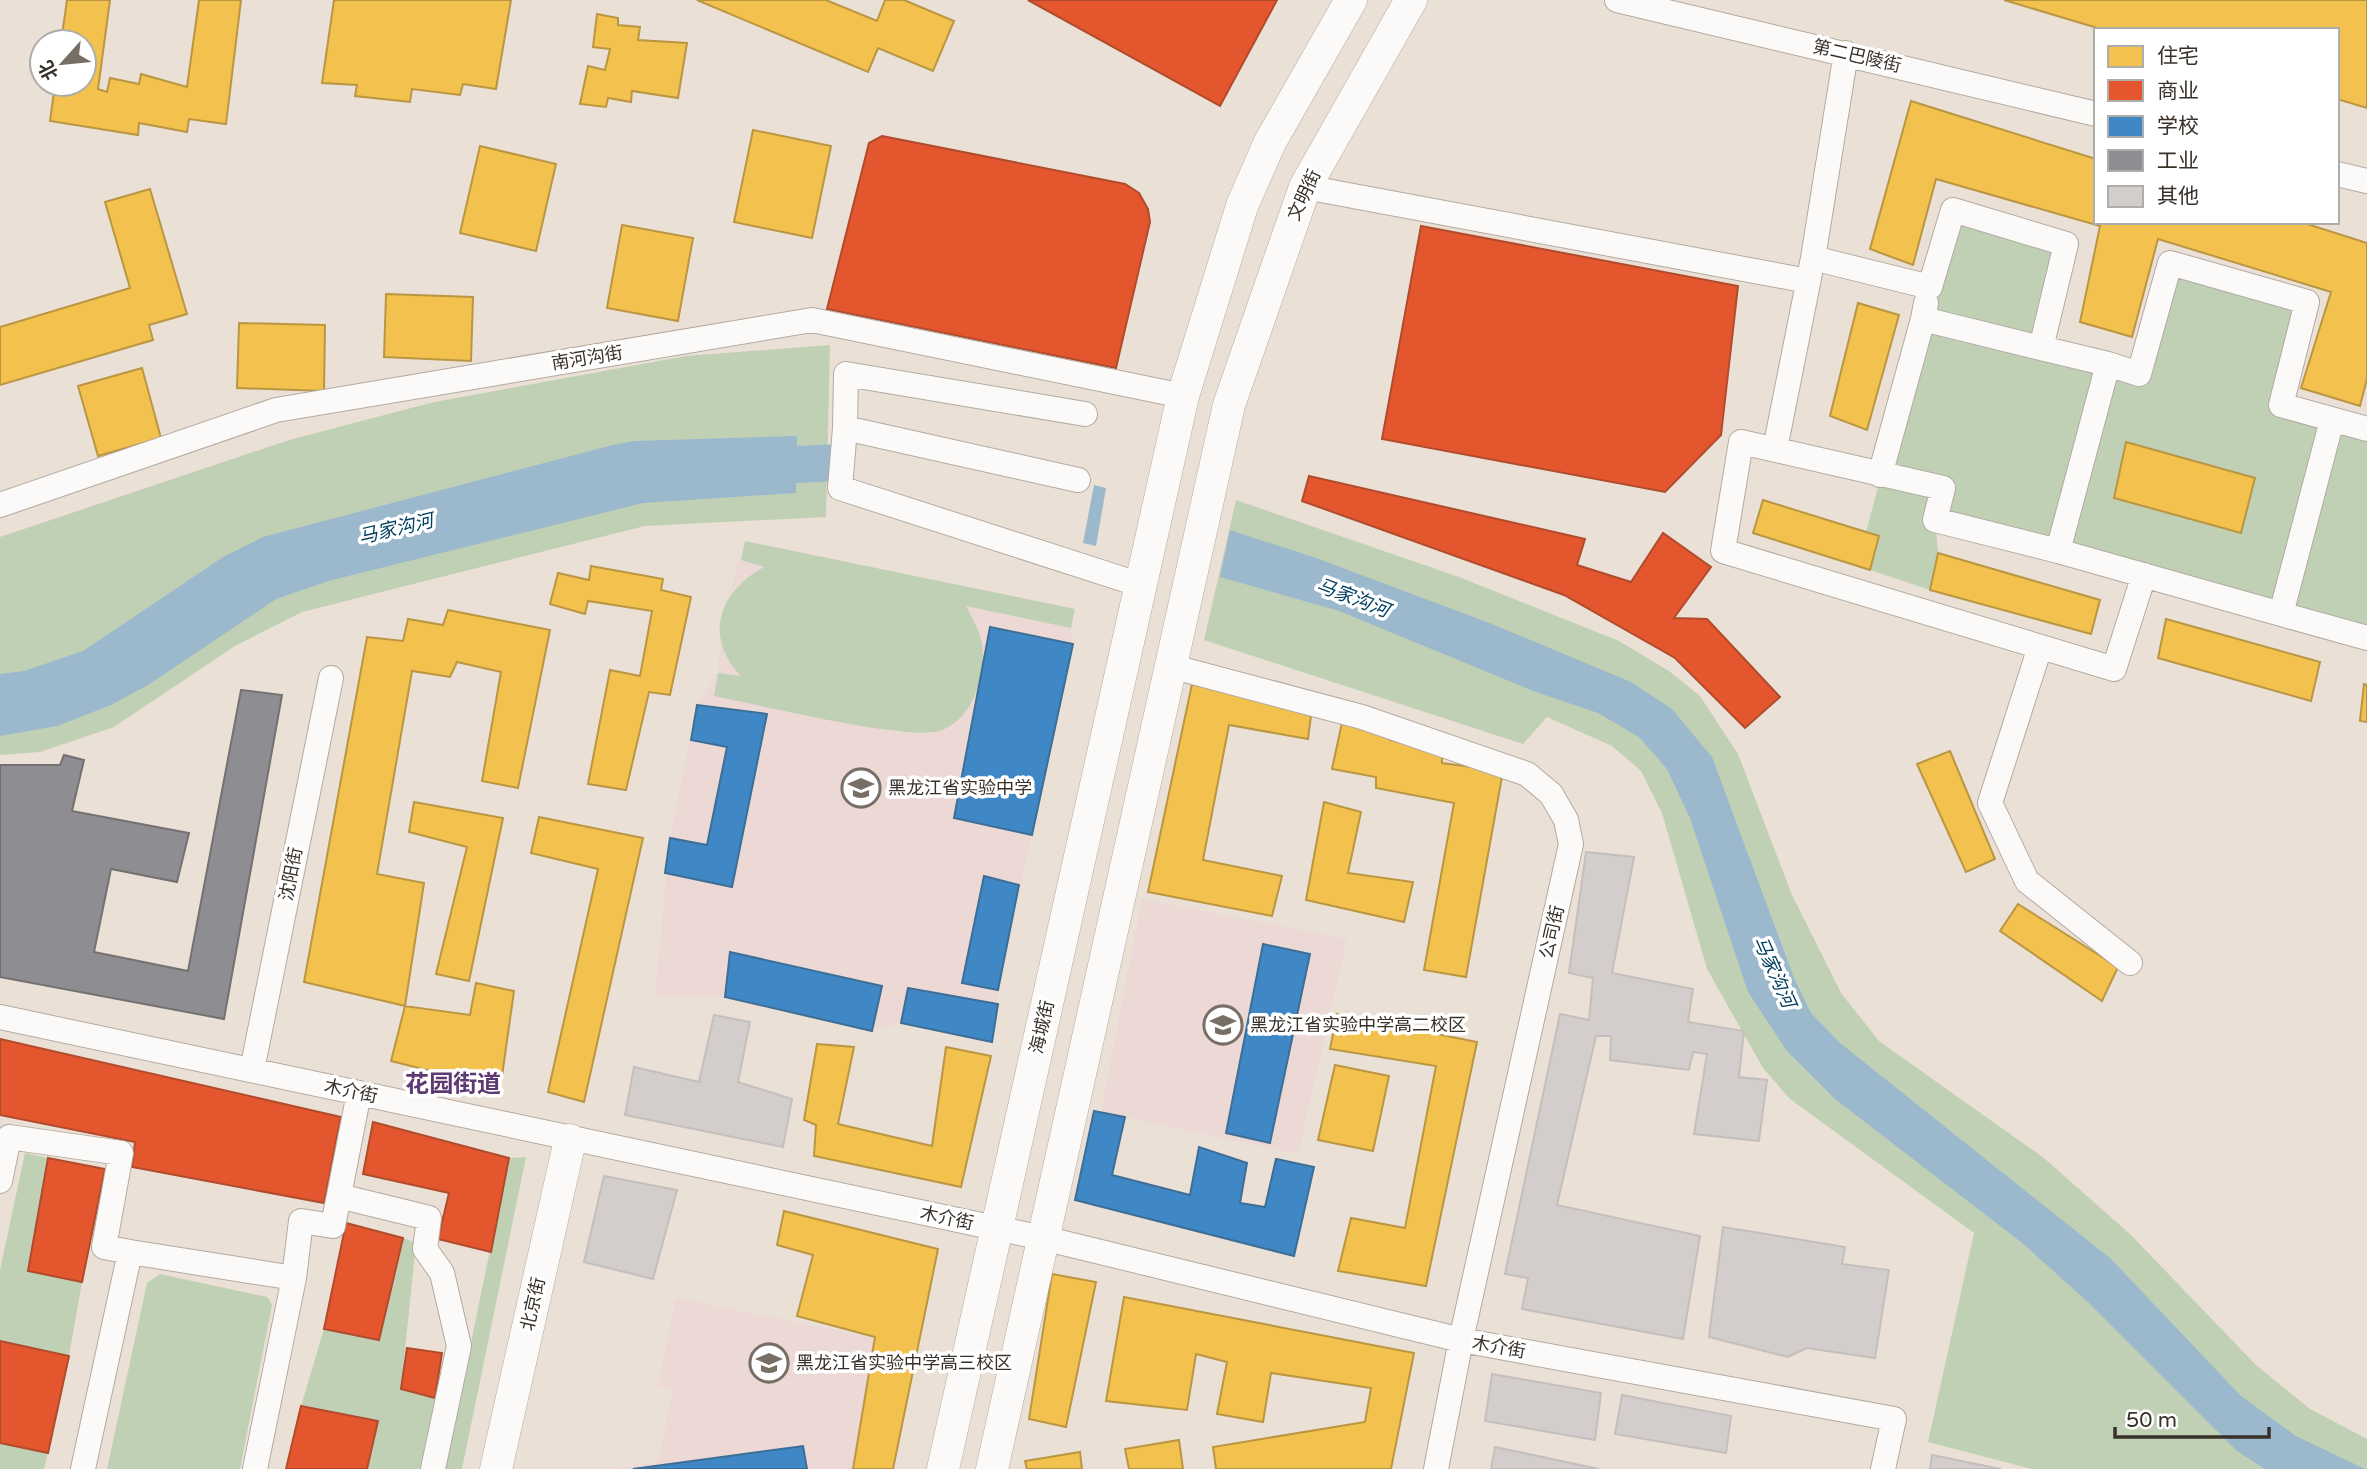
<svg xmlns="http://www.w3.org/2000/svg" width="2367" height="1469" font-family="'Varela Round','Noto Sans SC',sans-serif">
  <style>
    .education { fill: #ecd9d6 }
    .green { fill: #c0d0b5 }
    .water { fill: #9bb8cc }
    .homes { fill: #f2c14e; stroke: #ba9643; stroke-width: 2 }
    .shops { fill: #e4572e; stroke: #b04c2d; stroke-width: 2 }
    .schools { fill: #3f88c5; stroke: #3d6e96; stroke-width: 2 }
    .industry { fill: #8d8d92; stroke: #747173; stroke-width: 2 }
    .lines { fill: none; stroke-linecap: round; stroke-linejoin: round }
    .river { stroke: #9bb8cc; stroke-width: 37 }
    .building { fill: #d3cdcc; stroke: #c4bebe; stroke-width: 2 }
    .minor-casing { stroke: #b2aaa2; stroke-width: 26 }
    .major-casing { stroke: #b2aaa2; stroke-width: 33 }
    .minor { stroke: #fcfaf9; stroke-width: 24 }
    .major { stroke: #fcfaf9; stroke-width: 32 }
    .labels { text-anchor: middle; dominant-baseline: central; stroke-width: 7; stroke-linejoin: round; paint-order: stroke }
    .street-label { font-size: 18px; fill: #38312a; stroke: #fff }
    .poi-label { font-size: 18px; fill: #38312a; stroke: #fff; text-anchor: start }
    .water-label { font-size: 19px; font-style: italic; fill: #014060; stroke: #fff }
    .district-label { font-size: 24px; font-weight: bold; fill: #5d3971; stroke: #fff }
  </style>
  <rect width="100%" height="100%" fill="#ebe0d5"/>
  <!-- education -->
  <path class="education" d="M745,541L1075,609L1071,628L1073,644L998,990L992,1042L901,1023L872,1031L725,997L655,995L670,838L697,705L718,673L721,621Z
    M1142,899L1347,939L1298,1154L1101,1112Z
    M676,1298L880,1339L855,1469H610L658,1462L673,1389L658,1386Z"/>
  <!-- green -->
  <path class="green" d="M1953,210L2066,244L2042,348L2139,374L2170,263L2307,302L2281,405L2367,429V638L1935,520L1938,553L1930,590L1870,570L1879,536L1866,532Z
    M830,345L826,517L645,526L302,612L235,646L114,727L40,752L0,755V537L289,440L434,402L686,356Z
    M1236,500L1459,577L1619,641L1669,671L1700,696L1738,754L1792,895L1841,993L1879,1041L2044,1158L2131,1235L2256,1365L2310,1409L2367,1439V1469H2032L1928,1442L1974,1233L1790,1099L1763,1068L1707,969L1662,813L1641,771L1612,746L1547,717L1523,744L1204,640Z
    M745,541L1075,609L1071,628L966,606C983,638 988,649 978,686C972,705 962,722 942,730C911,743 756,704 714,696L718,673L741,676C703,636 719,592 764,567L741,560Z
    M25,1153L48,1158L28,1271L82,1282L69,1356L0,1341V1270Z
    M526,1157L462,1469H445L509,1158Z
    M403,1238L416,1243L401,1389L435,1398L420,1469H367L378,1421L301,1406L324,1329L378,1339Z
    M160,1274L267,1297L272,1305L240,1469H107L147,1283Z
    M0,1443L48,1453L44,1469H0Z"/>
  <!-- water -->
  <path class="water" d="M797,436L796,493L643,503L332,580L276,599L148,685L111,705L57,726L0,736V674L24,671L83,651L223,557L263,537L613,445L635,441Z
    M1094,485L1106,488L1096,546L1083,543Z
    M1230,530L1316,558L1492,624L1631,682L1672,709L1712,757L1794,978L1811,1013L1840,1043L2111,1259L2241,1396L2296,1436L2365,1469H2265L2237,1451L2089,1303L2021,1242L1835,1099L1787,1051L1748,992L1690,818L1667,769L1639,737L1598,713L1536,692L1339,611L1220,577Z"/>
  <!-- homes -->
  <path class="homes" d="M67,0H110L98,89L107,92L110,78L139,84L141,74L187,87L199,0H241L226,124L189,119L187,132L139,123L138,135L50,121L55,84H84V42H61Z
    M334,0H511L496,89L463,84L460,95L412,89L410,102L355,96L357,85L322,83Z
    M697,0H826L877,21L885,0H904L954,21L933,71L878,48L868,72Z
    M2004,0H2367V108L2337,99V30H2104Z
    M597,14L618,18V25L640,27L638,40L687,43L678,98L632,91L631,102L608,98L606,107L580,104L588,66L605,70L610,49L593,47Z
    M1911,101L2096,159V222H2301L2367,243V379L2360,406L2301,388L2331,292L2158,239L2132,337L2080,322L2100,226L1936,179L1913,265L1870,249Z
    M753,130L831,146L812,238L734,222Z
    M480,146L556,164L536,251L460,233Z
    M150,189L187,314L149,325L153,340L0,385V327L130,288L105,202Z
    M622,225L693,238L678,321L607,308Z
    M386,294L473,297L471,361L384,357Z
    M1858,303L1899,315L1867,430L1830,416Z
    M239,323L325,325L324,391L237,388Z
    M142,368L161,438L98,456L78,386Z
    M2126,442L2255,478L2241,533L2114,498Z
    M1763,500L1879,536L1870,570L1753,533Z
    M1938,553L2100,600L2091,634L1930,590Z
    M591,566L663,579L661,590L691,597L670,695L649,692L626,790L588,784L610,670L640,676L652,611L588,601L585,614L550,604L558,573L589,580Z
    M448,610L550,630L518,788L482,781L501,672L457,662L450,677L412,671L377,874L424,883L405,1006L304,982L367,637L403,641L408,619L443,625Z
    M2166,619L2320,662L2311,701L2158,658Z
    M1192,684L1312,708L1308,739L1229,725L1203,860L1282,876L1272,916L1148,892Z
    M2364,684L2367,685V722L2360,721Z
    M1343,718L1393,730L1390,740L1442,752V763L1503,771L1466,977L1424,970L1454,803L1376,788V777L1332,769Z
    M1950,751L1995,859L1966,872L1917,764Z
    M414,802L503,818L469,981L436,974L467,847L409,832Z
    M1324,802L1361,812L1348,873L1413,882L1404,922L1306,900Z
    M539,817L643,838L584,1102L548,1092L598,869L531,853Z
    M2018,904L2118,967L2102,1001L2000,931Z
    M476,983L514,991L502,1076L486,1085L391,1061L405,1006L470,1015Z
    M1337,1014L1477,1042L1426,1286L1338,1271L1351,1218L1405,1228L1436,1066L1330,1049Z
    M817,1044L854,1047L838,1124L932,1146L946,1047L991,1056L961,1187L814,1156L816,1125L804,1120Z
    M1335,1065L1389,1076L1373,1151L1318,1140Z
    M784,1211L938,1249L893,1469H853L875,1337L797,1316L813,1255L777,1245Z
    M1052,1274L1096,1282L1066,1427L1029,1419Z
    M1124,1297L1414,1353L1391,1469H1216L1213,1447L1365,1422L1371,1388L1271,1373L1263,1422L1217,1414L1227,1362L1196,1354L1187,1410L1106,1401Z
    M1179,1440L1183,1469H1129L1125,1449Z
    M1080,1452L1082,1469H1027L1025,1461Z"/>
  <!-- shops -->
  <path class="shops" d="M1028,0H1277L1220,106Z
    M882,136L1125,184L1139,193L1148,209L1150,222L1116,368L827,309L869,143Z
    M1421,226L1738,286L1721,435L1665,492L1382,439Z
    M1309,476L1585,539L1577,565L1631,582L1663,533L1711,567L1674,618L1707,619L1780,697L1745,728L1675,658L1564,595L1302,501Z
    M0,1039L341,1117L324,1203L132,1167L135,1142L0,1115Z
    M373,1122L509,1158L491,1252L438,1239L449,1193L363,1174Z
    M48,1158L105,1169L82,1282L28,1271Z
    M346,1223L403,1238L379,1340L324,1329Z
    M0,1341L69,1356L48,1453L0,1443Z
    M407,1348L442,1353L435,1398L401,1389Z
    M301,1406L378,1421L367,1469H286Z"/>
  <!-- schools -->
  <path class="schools" d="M990,627L1073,644L1032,835L954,818Z
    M697,705L767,714L732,887L665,873L670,838L707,845L727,747L691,740Z
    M984,876L1019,885L998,990L962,983Z
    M1263,944L1310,954L1270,1143L1226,1133Z
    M730,952L882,986L872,1031L725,997Z
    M908,988L998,1004L992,1042L901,1023Z
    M1094,1111L1125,1117L1112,1175L1190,1195L1199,1147L1247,1163L1240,1203L1265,1207L1276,1159L1314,1167L1294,1256L1075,1200Z
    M803,1446L807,1469H633Z"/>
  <!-- industry -->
  <path class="industry" d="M241,690L282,695L224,1019L0,977V765H60L64,755L84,760L72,811L189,833L177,882L111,869L94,952L188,971Z"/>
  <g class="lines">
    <!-- river -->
    <path class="river" d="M748,467L827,463"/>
  </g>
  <!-- building -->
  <path class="building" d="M1586,852L1634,857L1612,973L1693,989L1688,1022L1744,1031L1739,1077L1767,1080L1759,1141L1694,1134L1707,1054L1693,1052L1689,1070L1610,1060L1611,1036H1596L1557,1205L1700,1236L1683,1339L1522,1309L1528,1278L1505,1274L1560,1014L1589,1020L1593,978L1569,973Z
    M714,1015L750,1022L738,1082L792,1099L783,1147L625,1115L634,1067L699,1082Z
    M604,1176L677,1190L653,1279L584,1262Z
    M1723,1227L1845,1247L1842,1264L1889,1270L1875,1358L1807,1348L1788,1357L1709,1337Z
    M1492,1374L1601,1393L1595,1440L1485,1421Z
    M1622,1395L1731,1416L1726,1453L1615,1434Z
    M1495,1447L1599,1469H1491Z
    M1932,1455L2001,1469H1930Z"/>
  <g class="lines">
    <!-- minor casing -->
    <g class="minor-casing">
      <path id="minor" d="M1617,0L2096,114
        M2337,174L2367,181
        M1305,187L1808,281
        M1813,258L1930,287L1953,210L2066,244L2041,348L2108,364
        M1926,303L1923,319L2041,348
        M2332,420L2281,614L2367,638
        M845,428L846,374L1085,414
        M1775,449L1813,258L1846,53
        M1880,475L1923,319
        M1078,480L845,428L840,488L1141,585
        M0,505L276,410L812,320L1183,396
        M2058,551L2281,614
        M2144,575L2114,669L1723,551L1741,442L1943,488L1935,520L2058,551L2108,364L2139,374L2170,263L2307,302L2281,405L2367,429
        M2040,647L1990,803L2027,881L2130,963
        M1170,666L1362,717L1527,774L1551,794L1566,820L1571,844L1461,1340L1436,1469
        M0,1017L1043,1238L1461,1340L1894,1419L1883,1469
        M252,1070L331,678
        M0,1181L9,1137L121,1153L104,1247L130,1252
        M339,1196L429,1218L425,1249L442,1273L459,1346L433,1469
        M294,1278L301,1221L333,1226L359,1093
        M83,1469L130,1252L294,1278L255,1469"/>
    </g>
    <!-- major casing -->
    <g class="major-casing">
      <path id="major" d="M496,1469L570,1140
        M943,1469L1183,396L1242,206L1270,142L1351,0
        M992,1469L1229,405L1305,187L1411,0"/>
    </g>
    <!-- minor -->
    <use href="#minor" class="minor"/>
    <!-- major -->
    <use href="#major" class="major"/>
  </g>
  <!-- icons -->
  <defs>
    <g id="school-ring" transform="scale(2.0125)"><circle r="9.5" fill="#fff" stroke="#776e66" stroke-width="1.5"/><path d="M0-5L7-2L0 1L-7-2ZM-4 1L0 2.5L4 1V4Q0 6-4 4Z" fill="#776e66"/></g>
  </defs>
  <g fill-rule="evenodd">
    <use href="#school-ring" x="861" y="788"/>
    <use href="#school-ring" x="1223" y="1025"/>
    <use href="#school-ring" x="769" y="1363"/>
  </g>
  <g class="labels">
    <!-- street labels -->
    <g class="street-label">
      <text transform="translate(1857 56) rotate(13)">第二巴陵街</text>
      <text transform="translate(1304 195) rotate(-65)">文明街</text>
      <text transform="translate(587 358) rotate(-9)">南河沟街</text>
      <text transform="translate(291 874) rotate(-79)">沈阳街</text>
      <text transform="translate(1552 932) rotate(-77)">公司街</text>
      <text transform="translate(1042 1027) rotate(-77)">海城街</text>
      <text transform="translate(351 1091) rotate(12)">木介街</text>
      <text transform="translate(947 1218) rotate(12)">木介街</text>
      <text transform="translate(533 1304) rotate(-77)">北京街</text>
      <text transform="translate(1499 1347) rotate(10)">木介街</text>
    </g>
    <!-- poi labels -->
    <g class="poi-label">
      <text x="888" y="788">黑龙江省实验中学</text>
      <text x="1250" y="1025">黑龙江省实验中学高二校区</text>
      <text x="796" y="1363">黑龙江省实验中学高三校区</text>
    </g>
    <!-- water labels -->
    <g class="water-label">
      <text transform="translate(396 529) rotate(-13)">马家沟河</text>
      <text transform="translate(1353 598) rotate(21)">马家沟河</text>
      <text transform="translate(1774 972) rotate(66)">马家沟河</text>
    </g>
    <!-- district labels -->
    <g class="district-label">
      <text x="453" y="1084">花园街道</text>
    </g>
  </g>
  <!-- legend -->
  <rect x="2094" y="28" width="245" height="196" fill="#ffffff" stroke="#afadaa" stroke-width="2"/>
  <rect x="2108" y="46" width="35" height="21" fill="#f2c14e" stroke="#afadaa" stroke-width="2"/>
  <text x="2157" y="63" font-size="21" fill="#38312a">住宅</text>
  <rect x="2108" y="80" width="35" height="21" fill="#e4572e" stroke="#afadaa" stroke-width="2"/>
  <text x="2157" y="98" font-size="21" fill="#38312a">商业</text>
  <rect x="2108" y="116" width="35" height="21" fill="#3f88c5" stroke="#afadaa" stroke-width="2"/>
  <text x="2157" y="133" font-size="21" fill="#38312a">学校</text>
  <rect x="2108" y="150" width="35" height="21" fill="#8d8d92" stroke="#afadaa" stroke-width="2"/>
  <text x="2157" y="168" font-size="21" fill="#38312a">工业</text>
  <rect x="2108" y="186" width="35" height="21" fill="#d3cdcc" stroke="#afadaa" stroke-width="2"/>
  <text x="2157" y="203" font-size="21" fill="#38312a">其他</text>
  <!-- north arrow -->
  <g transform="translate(63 63) rotate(243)"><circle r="33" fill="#ffffff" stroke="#afadaa" stroke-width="2"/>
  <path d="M0-5L12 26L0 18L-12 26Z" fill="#776e66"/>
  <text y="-10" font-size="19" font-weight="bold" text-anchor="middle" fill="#38312a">北</text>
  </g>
  <!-- scale -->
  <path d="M2115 1427v10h154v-10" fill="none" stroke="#38312a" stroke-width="3.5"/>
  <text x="2126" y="1427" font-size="21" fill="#38312a" stroke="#ffffff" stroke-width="5" paint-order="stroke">50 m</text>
</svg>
